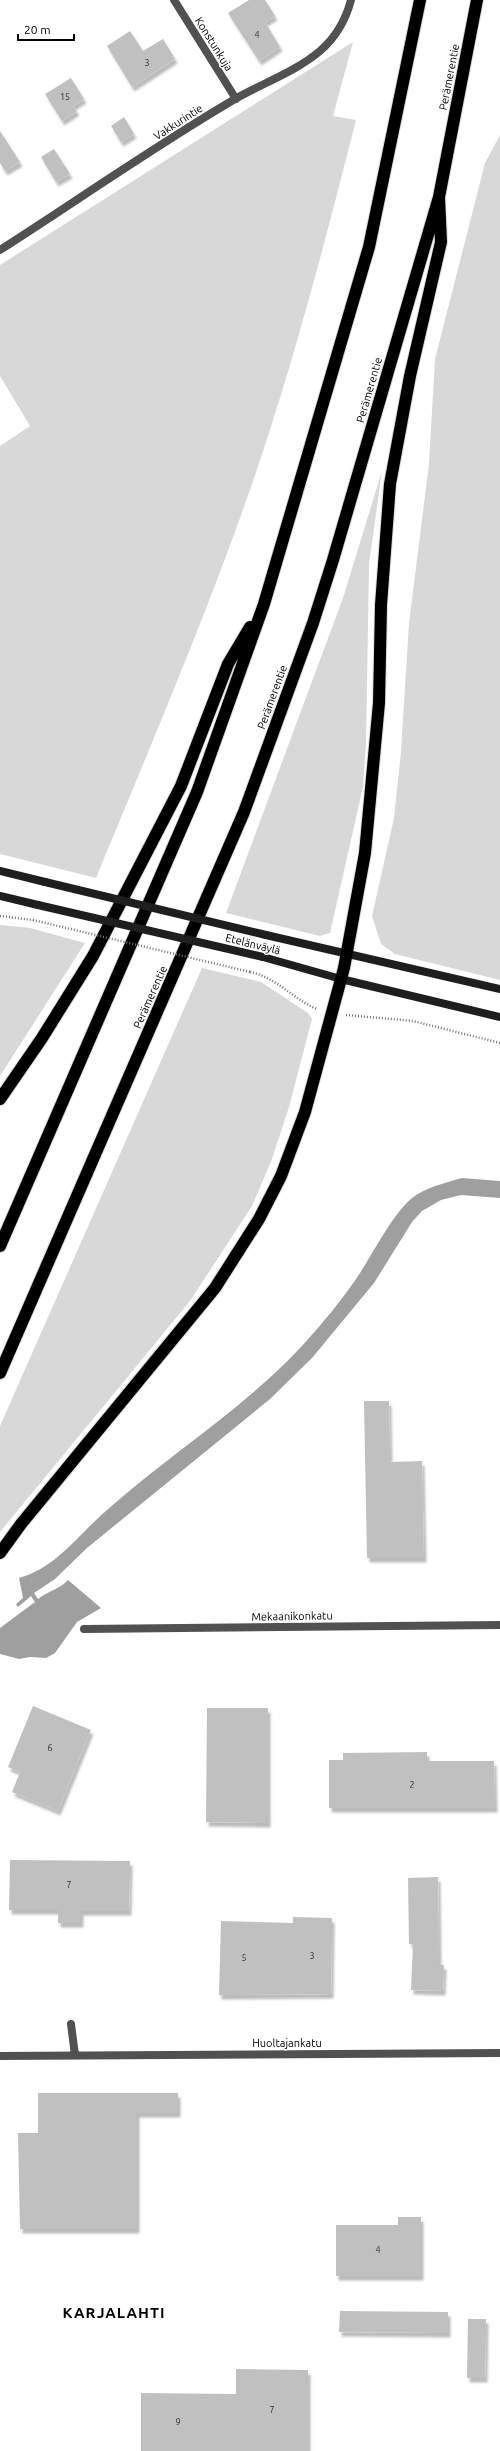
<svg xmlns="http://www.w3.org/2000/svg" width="500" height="2451" font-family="Ubuntu,sans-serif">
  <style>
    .green { fill: #d8d8d8 }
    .water { fill: #9f9f9f }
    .building { fill: #c0c0c0; filter: url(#shadow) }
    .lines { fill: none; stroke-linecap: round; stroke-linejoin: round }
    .motorway-casing { stroke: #dbdbdb; stroke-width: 14 }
    .path { stroke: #737373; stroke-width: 2.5; stroke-dasharray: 1 2; stroke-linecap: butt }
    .minor { stroke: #515151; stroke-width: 8 }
    .secondary { stroke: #1e1e1e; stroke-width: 8 }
    .motorway { stroke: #000; stroke-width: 12 }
    .path-bridge { stroke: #737373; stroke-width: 2.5; stroke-dasharray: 1 2; stroke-linecap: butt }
    .secondary-bridge { stroke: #1e1e1e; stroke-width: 8 }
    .labels { text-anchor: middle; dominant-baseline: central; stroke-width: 3; stroke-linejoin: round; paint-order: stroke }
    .number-label { font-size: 9px; fill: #303030 }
    .street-label { font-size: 11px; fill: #000; stroke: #fff }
    .district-label { font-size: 15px; font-weight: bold; letter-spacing: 1px; fill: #000; stroke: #fff }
  </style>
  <defs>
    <filter id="shadow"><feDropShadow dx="2.5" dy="4.5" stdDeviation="1" flood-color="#0004"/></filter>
  </defs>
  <rect width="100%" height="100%" fill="#fff"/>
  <!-- green -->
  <path class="green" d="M353,42L333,116L356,120C322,254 287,388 240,518C196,640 145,759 96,878L0,854V446L30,426L0,376V265Z
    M500,135V980L395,954L381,944L372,916L394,818L401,752L409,623L429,464L435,359L485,163Z
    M382,471L369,564L366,743L363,787L330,933L320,936L226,913L343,598Z
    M0,925L30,928L85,943L0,1076Z
    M202,968L261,982L308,1013L312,1019L289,1107L272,1159L252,1206L190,1301L0,1532V1426Z"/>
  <!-- water -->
  <path class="water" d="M462,1178L500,1181V1198L461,1195L441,1200L422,1211L412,1222L374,1283L312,1358L270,1399L87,1548L55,1579L34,1593L38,1599C48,1591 60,1589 68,1580L101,1608L77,1622L55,1653L46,1658L30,1657L19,1659L0,1654V1628L35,1602L31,1596L18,1607L16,1604L23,1598L19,1578C56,1568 79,1534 107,1510C170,1454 243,1409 301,1347C322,1324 343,1299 360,1273C375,1250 392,1215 412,1198C426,1187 445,1183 462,1178Z"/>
  <!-- building -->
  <path class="building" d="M249,0H265L275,16L265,22L280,47L259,61L228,13Z
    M130,31L143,51L163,39L175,59L132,87L107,46Z
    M71,78L84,99L73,106L77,111L62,121L45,94Z
    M124,117L134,134L121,142L111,126Z
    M0,131L20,162L5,171L0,163Z
    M54,149L70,174L56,182L41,157Z
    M364,1401H389L390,1462L422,1461L424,1558H367Z
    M33,1706L91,1730L58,1811L12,1792L20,1772L8,1767Z
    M207,1708H268V1823L206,1822Z
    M427,1752V1761H494L495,1808H329V1760H343V1753Z
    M10,1860L130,1861L129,1911H81V1923H58V1910H9Z
    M438,1877L439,1965H444L443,1991L411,1990L413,1944H409L408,1878Z
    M293,1917L332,1918L331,1994L219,1995L221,1921L293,1923Z
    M38,2093H178V2113H137V2229H20L18,2133H38Z
    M398,2217H421V2276H336V2225H398Z
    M340,2311L448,2312V2333L339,2332Z
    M468,2319H486L485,2378H467Z
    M236,2369L308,2370V2451H141V2393L236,2394Z"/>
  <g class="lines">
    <!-- motorway casing -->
    <g class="motorway-casing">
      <path id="motorway" d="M0,1099L42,1038L93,956L181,786L228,664L250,627
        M0,1246L197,792L264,604L369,247L420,0
        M0,1373L244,812L313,623L333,560L439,197L477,0
        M0,1553L21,1524L215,1288L259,1219L281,1176L305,1112L344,968L365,853L379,703L381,605L390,484L410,376L441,242L439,197"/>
    </g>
    <!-- path -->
    <path class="path" d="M0,916L33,920
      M250,972C276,977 293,999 317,1009
      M346,1015L413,1021L500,1043"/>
    <!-- minor -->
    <path class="minor" d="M174,0L236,99
      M0,250C78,200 155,146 235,99C263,83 295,72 320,51C335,38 346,19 351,0
      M84,1629L500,1625
      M71,2024L75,2055
      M0,2056L500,2053"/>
    <!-- secondary -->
    <path class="secondary" d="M0,871L45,882
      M0,896L38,905
      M266,935L500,989
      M263,957L341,979L500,1017"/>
    <!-- motorway -->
    <use href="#motorway" class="motorway"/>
    <!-- path-bridge -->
    <path class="path-bridge" d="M33,920L250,972"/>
    <!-- secondary-bridge -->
    <path class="secondary-bridge" d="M45,882L266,935
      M38,905L263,957"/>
  </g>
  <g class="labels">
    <!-- number labels -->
    <g class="number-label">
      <text x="257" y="35">4</text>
      <text x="147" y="63">3</text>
      <text x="65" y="97">15</text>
      <text x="50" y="1748">6</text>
      <text x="412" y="1785">2</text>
      <text x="69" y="1885">7</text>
      <text x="312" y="1956">3</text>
      <text x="244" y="1958">5</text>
      <text x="378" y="2250">4</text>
      <text x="272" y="2410">7</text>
      <text x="178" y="2422">9</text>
    </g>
    <!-- street labels -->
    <g class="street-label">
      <text transform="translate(214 44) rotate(58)">Konstunkuja</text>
      <text transform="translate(449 77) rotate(-79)">Perämerentie</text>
      <text transform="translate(178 122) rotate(-33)">Vakkurintie</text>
      <text transform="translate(369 390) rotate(-74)">Perämerentie</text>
      <text transform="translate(272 697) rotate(-70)">Perämerentie</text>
      <text transform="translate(253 944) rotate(14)">Etelänväylä</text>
      <text transform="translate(150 997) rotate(-66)">Perämerentie</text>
      <text transform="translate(292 1616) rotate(-1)">Mekaanikonkatu</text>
      <text x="287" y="2043">Huoltajankatu</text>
    </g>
    <!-- district labels -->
    <g class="district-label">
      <text x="114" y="2312">KARJALAHTI</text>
    </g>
  </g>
  <!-- scale -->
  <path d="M18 34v6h56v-6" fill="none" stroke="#000000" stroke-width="2"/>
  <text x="24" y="34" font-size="12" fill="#000000" stroke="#ffffff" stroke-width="3" paint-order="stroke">20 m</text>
</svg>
